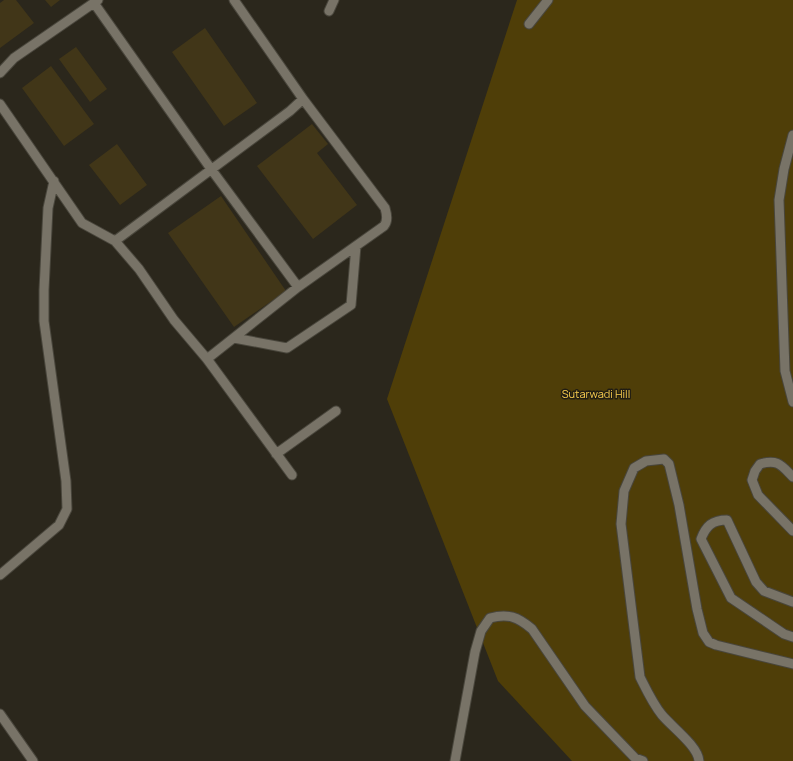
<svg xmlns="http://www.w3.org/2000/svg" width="793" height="761" font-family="Manrope,sans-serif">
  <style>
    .green { fill: #4f3e08 }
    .building { fill: #413618 }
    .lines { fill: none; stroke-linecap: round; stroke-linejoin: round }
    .lane-casing { stroke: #49463c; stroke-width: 11 }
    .lane { stroke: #787367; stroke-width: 9 }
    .labels { text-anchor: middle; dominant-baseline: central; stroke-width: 3; stroke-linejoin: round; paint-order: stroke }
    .park-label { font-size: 11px; fill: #f9cd4d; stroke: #211d13 }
  </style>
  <rect width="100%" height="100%" fill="#2b271c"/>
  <!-- green -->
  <path class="green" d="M517,0H793V761H572L498,681L387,399Z"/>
  <!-- building -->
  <path class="building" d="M4,0H16L34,23L0,48V3Z
    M45,0H60L51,7Z
    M205,28L257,103L224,126L172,52Z
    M76,47L107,89L90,102L59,59Z
    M51,66L94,124L64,146L22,88Z
    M312,124L328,144L317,153L357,205L313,239L257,166Z
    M117,144L147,185L120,205L89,165Z
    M221,196L286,291L234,327L168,233Z"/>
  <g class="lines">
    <!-- lane casing -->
    <g class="lane-casing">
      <path id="lane" d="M94,3L211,169L298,287
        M329,11L334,0
        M529,24L548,0
        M0,73L14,58L98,0
        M0,104L82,223L115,241L139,269L174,320L207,359L292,475
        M793,135L784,169L779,200L785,371L793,402
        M115,241L290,111L303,99
        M234,338L287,348L351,305L356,246
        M207,359L298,287L384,226C388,221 387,215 385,208L303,99L234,0
        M276,454L336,411
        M793,477C781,465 778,459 760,464L755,471L752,480L758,495L793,531
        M0,575L59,525L67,509L66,481L44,321V290L48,208L54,181
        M793,602L764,591L756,582L727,520C712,520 706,526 701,539L731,598L784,634L793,637
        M0,714L33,761
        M455,761L475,652L481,631L490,618C508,613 518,617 532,629L585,706L635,758L643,761
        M699,761C698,746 672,727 662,715C653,704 647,691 640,677L621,524L624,491L634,468L646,461L664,459L669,464L679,505L697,609L703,633L709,642L716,645L793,664"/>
    </g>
    <!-- lane -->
    <use href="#lane" class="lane"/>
  </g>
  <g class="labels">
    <!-- park labels -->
    <g class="park-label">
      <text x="596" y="393">Sutarwadi Hill</text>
    </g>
  </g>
</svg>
